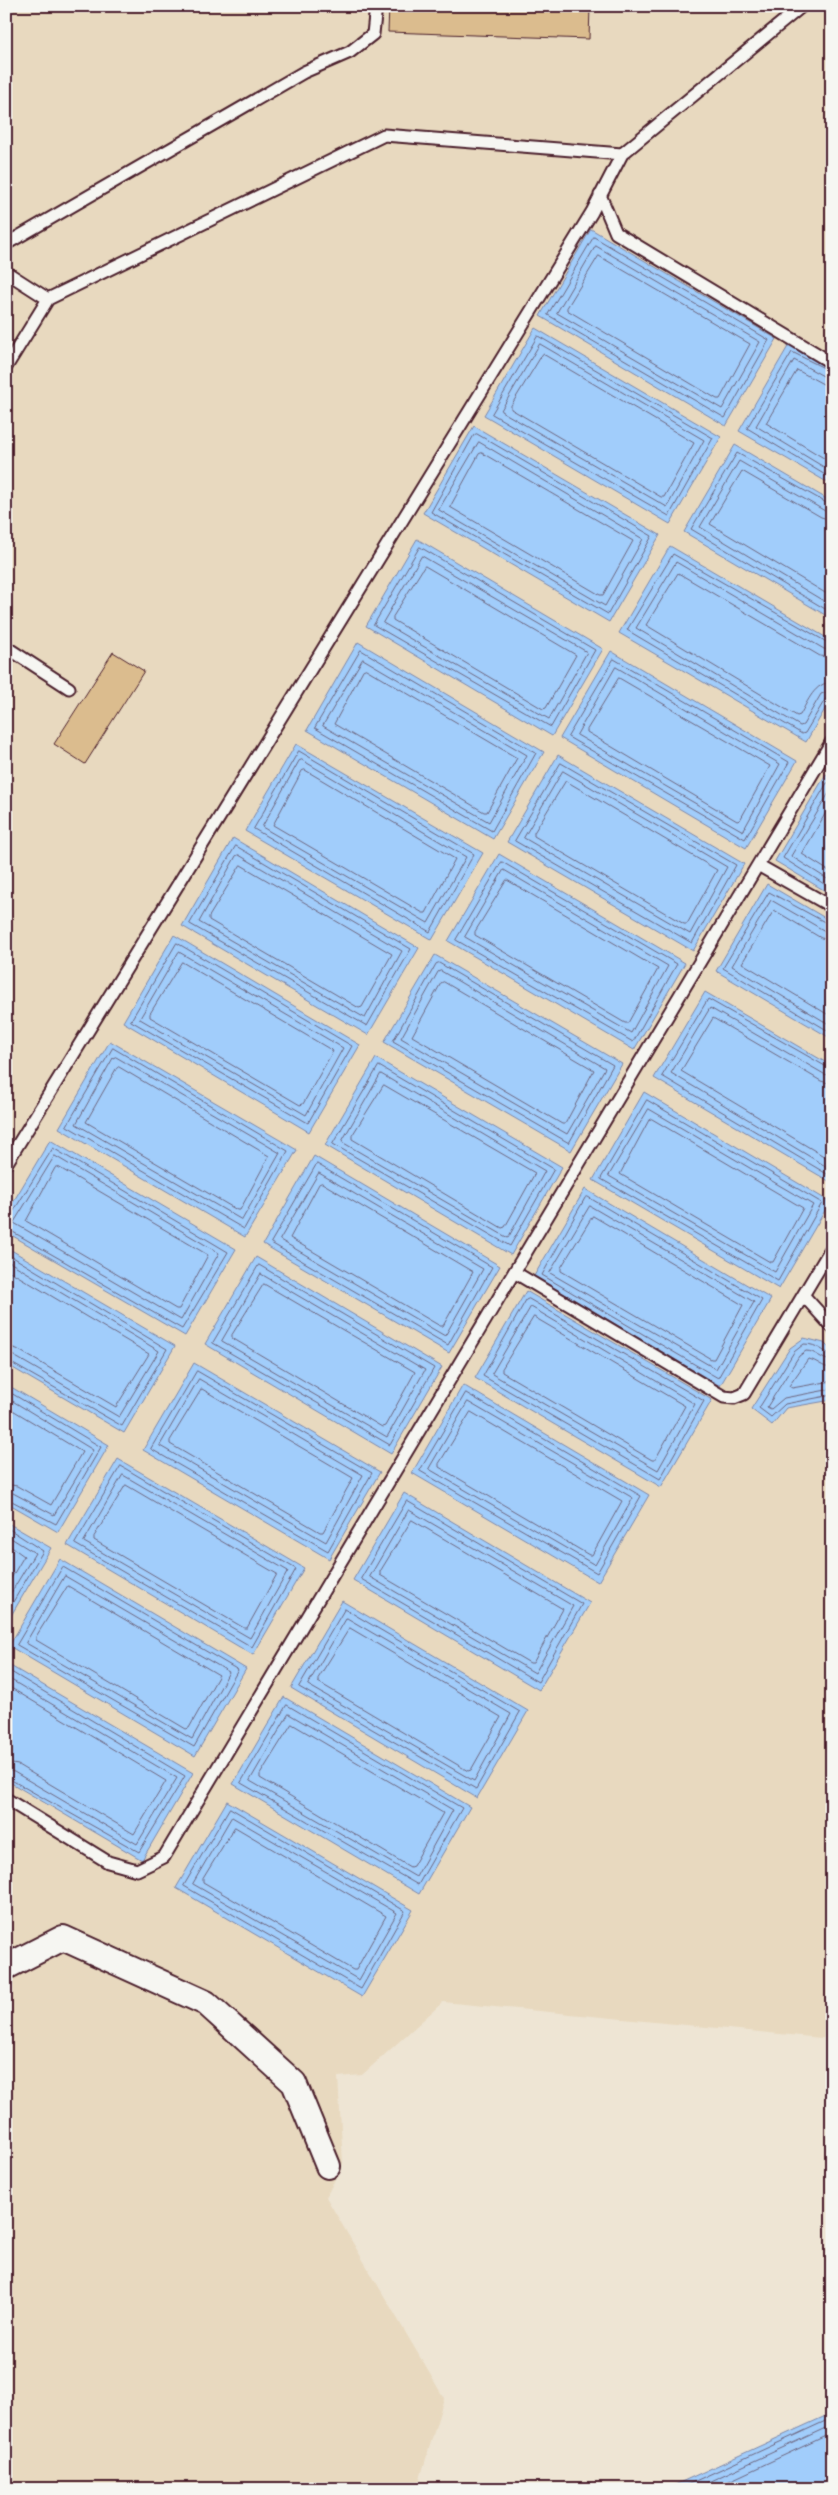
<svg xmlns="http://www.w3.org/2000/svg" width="838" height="2495" font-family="Pangolin,sans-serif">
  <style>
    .built { fill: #e8d9bf }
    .water { fill: #a1cdfb; stroke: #7e87a8 }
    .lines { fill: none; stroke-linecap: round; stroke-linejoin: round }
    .shore { stroke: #6d657e; stroke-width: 1 }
    .building { fill: #dbbc8e; stroke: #4a1f2b }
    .lane-casing { stroke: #4a1f2b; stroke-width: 15 }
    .street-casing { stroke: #4a1f2b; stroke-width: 28 }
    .lane { stroke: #f6f6f2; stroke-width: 11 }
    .street { stroke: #f6f6f2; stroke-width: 24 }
  </style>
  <rect width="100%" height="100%" fill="#eee5d4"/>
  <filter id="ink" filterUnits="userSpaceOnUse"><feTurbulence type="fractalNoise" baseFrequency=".02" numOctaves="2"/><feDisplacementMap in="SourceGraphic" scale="10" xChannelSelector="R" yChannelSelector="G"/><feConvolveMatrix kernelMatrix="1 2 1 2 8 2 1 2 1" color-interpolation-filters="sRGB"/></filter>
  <g filter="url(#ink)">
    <!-- built -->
    <path class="built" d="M6,6H832V2039L443,2002L362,2075L338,2077L343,2163L326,2197L444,2398L417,2489H6Z"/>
    <!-- water -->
    <path class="water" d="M591,229L777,339L726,426L540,316Z
      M535,328L721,437L670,524L484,415Z
      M790,343L832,368V485L739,431Z
      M474,426L660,535L609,622L423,513Z
      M735,445L832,502V619L684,532Z
      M417,539L603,649L552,736L366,626Z
      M670,546L832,641V697L806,742L619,633Z
      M358,642L544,752L493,839L307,730Z
      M611,651L797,761L746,848L560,738Z
      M296,744L483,853L432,940L245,831Z
      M558,755L744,864L693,951L507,842Z
      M826,774L832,778V895L775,861Z
      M233,838L419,948L368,1035L182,926Z
      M499,854L685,963L634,1050L448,941Z
      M767,884L832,922V1039L716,971Z
      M174,935L360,1045L309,1132L123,1022Z
      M435,955L622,1064L571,1151L384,1042Z
      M705,992L832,1066V1183L654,1078Z
      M110,1041L297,1150L245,1237L59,1128Z
      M376,1058L562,1167L511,1255L325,1145Z
      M644,1092L830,1202L779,1289L593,1180Z
      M50,1140L236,1249L185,1336L6,1232V1214Z
      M314,1156L500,1266L449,1353L263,1244Z
      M585,1189L771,1299L720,1386L534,1276Z
      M6,1247L175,1346L124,1433L6,1364Z
      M256,1257L442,1367L391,1454L205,1344Z
      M526,1291L712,1400L661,1487L475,1378Z
      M804,1338L824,1343L832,1351V1400L786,1408L772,1425L751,1409L790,1348Z
      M194,1363L380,1472L329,1559L143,1450Z
      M6,1384L109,1445L58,1532L6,1502Z
      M463,1385L649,1495L598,1582L412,1473Z
      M118,1459L304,1568L253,1655L67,1545Z
      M404,1493L590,1603L539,1690L353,1580Z
      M6,1522L51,1548L6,1624Z
      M60,1559L246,1669L195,1756L9,1646Z
      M342,1601L528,1711L477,1798L291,1688Z
      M7,1664L193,1773L142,1860L6,1780Z
      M284,1697L470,1807L419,1894L233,1784Z
      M227,1801L413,1910L362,1997L176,1888Z
      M832,2413V2489H666Z"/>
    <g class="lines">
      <!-- shore -->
      <path class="shore" d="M594,237L769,340L725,418L548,315Z
        M596,246L760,342L722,409L557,313Z
        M599,256L750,344L720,399H717L567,310V308Z
        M538,336L713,438L669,516L492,414Z
        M540,344L704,440L667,507L501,411Z
        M543,354L694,443L664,497H661L511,409V406Z
        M832,372L792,352L747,428L832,479
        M832,378L825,377L794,360L756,426L832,472
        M832,385L823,384L797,370L766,423L832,463
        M477,434L652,536L608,614L431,512L474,435Z
        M479,442L643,539L605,606L439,510Z
        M482,453L633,541L603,595H600L450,507L479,454Z
        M832,506L737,453L691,529L832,613
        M832,512L825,511L739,461L700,527L832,606
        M832,520L821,517L742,471L710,524L832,597
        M420,547L595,650L551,727L374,625Z
        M422,556L587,652L549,719L383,623Z
        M425,566L576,655L546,708L543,709L393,620V617Z
        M832,645L673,554L627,630L802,734L805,733L826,698L832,696
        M361,650L536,753L492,831L315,728Z
        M832,651L824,649L676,562L636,628L800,726L803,725L821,694L832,690
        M832,658L820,656L678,573L646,625L797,716L800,715C808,701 814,683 832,682
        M363,659L527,755L489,822L323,726Z
        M614,659L789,762L745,839L568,737Z
        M616,667L780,764L743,831L577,735Z
        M366,669L517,758L487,812H484L334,724L363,670Z
        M619,678L770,766L740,820L737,821L587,732V730Z
        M299,751L474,854L430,932L254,829Z
        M302,760L466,857L428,923L262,827L299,761Z
        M561,763L736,865L692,943L515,841Z
        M305,770L455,859L426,913H423L273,825L302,771Z
        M563,771L727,867L690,934L524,838Z
        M566,781L717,870L687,924H684L534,836V833Z
        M832,782L827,783L783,858L832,889
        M832,788L791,856L832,882
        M832,802L802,854L832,873
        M236,846L411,949L367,1026L190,924Z
        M239,855L402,951L365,1018L199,922L236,856Z
        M502,862L677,964L633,1042L456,940Z
        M241,865L392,954L362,1007L359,1008L209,920V917Z
        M504,870L668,966L631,1033L465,937Z
        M507,880L658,969L628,1023H625L475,935V932Z
        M832,926L769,892L723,968L832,1033
        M832,932L825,931L771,900L732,966L832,1026
        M832,940L821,938L774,910L742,963L832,1017
        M177,943L352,1046L308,1123L131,1021Z
        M179,952L343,1048L306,1115L140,1019Z
        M182,962L333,1051L303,1104L300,1105L150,1017V1014Z
        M439,963L613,1065L569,1143L393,1041L436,964Z
        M441,971L605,1068L567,1134L401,1038L438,972Z
        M444,982L594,1070L565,1124H562L412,1036L441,983Z
        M113,1048L288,1151L244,1229L67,1126Z
        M116,1057L280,1153L242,1220L76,1124L113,1058Z
        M379,1066L554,1169L510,1246L333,1144Z
        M119,1067L269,1156L240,1210H237L86,1122L116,1069Z
        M832,1070L708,999L662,1076L832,1177
        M381,1074L545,1171L508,1238L342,1142Z
        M832,1076L824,1074L710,1008L671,1073L832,1170
        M832,1084L821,1081L713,1018L681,1071L832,1161
        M384,1085L535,1173L505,1227L502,1228L352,1139V1136Z
        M647,1100L822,1203L778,1281L601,1179Z
        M649,1109L813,1205L775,1272L609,1176Z
        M652,1119L803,1208L773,1262H770L620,1174L649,1120Z
        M55,1156L219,1253L181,1320L14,1223Z
        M317,1164L492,1267L448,1345L271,1243Z
        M58,1167L208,1255L179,1309H176L26,1221L55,1168Z
        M319,1173L483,1269L445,1336L280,1240Z
        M322,1183L473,1272L443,1326H440L290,1238L319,1184Z
        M588,1197L762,1300L718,1378L542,1275L585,1198Z
        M590,1206L754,1302L716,1369L550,1273Z
        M6,1215L13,1212L53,1148L228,1252L182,1329L6,1228
        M593,1216L743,1305L714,1359H711L561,1271V1268Z
        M6,1253L167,1349L122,1426L6,1360
        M6,1260L159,1351L119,1417L14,1356L6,1354
        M259,1265L434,1368L390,1445L213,1343Z
        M6,1269L149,1354L116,1407L17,1349L6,1346
        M261,1274L425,1370L387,1437L222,1341Z
        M264,1284L415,1372L385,1426L382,1427L232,1338V1335Z
        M529,1299L704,1401L660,1479L483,1376L526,1300Z
        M531,1307L695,1404L658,1470L492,1374Z
        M534,1317L685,1406L655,1460H652L502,1372V1369Z
        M832,1354C823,1353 819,1344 804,1344L794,1352L759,1408L771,1417L785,1404L832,1395
        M832,1361C821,1360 816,1351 806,1351L799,1356L767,1407L771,1409L784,1398L832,1389
        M832,1368C822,1368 817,1360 808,1359L789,1386L792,1388L832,1381
        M197,1371L372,1473L328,1551L151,1449Z
        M199,1379L363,1475L326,1542L160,1446Z
        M202,1389L353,1478L323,1532H320L170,1444V1441Z
        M6,1390L101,1447L56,1524L6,1498
        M466,1393L641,1496L597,1573L420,1471Z
        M6,1397L93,1450L54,1515L13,1493L6,1491
        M468,1402L633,1498L595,1565L429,1469Z
        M6,1406L82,1452L51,1505L17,1486L6,1484
        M471,1412L622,1501L592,1555H589L439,1467V1464Z
        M121,1466L296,1569L252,1647L75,1544Z
        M123,1475L288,1571L250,1638L84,1542Z
        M126,1485L277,1574L247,1628H244L94,1540V1537Z
        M407,1501L582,1604L538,1682L361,1579Z
        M409,1510L573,1606L535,1673L370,1577Z
        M412,1520L563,1609L533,1663H530L380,1575V1572Z
        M6,1527L43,1551L6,1614
        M6,1535L35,1553L6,1601
        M6,1543L24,1556L6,1587
        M63,1567L238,1670L194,1747L17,1645Z
        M65,1576L229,1672L192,1739L26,1643Z
        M68,1586L219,1675L189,1728L186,1729L36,1640V1637Z
        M345,1609L520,1712L476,1789L299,1687Z
        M347,1618L511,1714L474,1781L308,1685Z
        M350,1628L501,1717L471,1770L468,1771L318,1682V1679Z
        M6,1669L185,1776L139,1852L6,1777
        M6,1677L177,1778L137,1844L14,1772L6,1770
        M6,1685L166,1781L134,1834L18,1765L6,1763
        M287,1705L462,1808L418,1885L241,1783Z
        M289,1714L453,1810L416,1877L250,1781Z
        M292,1724L443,1813L413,1866L410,1867L260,1778V1775Z
        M230,1808L405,1911L361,1989L184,1886Z
        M232,1817L397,1913L359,1980L193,1884Z
        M235,1827L386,1916L356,1970H353L203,1882V1879Z
        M678,2489L832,2418
        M693,2489L832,2425
        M712,2489L832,2433"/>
    </g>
    <!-- building -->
    <path class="building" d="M389,6L590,7L589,39L388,32Z
      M113,652L144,671L85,764L54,744Z"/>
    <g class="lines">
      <!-- lane casing -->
      <g class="lane-casing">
        <path id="lane" d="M600,195L616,233L832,363
          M6,244L304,72L350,52L373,34L376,6
          M6,272L48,299L384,135L622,154L802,6
          M6,367L48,299
          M6,647L69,688
          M758,865L832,907
          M6,1164L592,212L622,154
          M514,1272L724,1397L734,1398L744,1394L832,1247
          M804,1296L832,1327
          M6,1799L108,1862L137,1870L164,1857L832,741"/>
      </g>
      <!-- street casing -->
      <g class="street-casing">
        <path id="street" d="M6,1967L63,1938L206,2003L294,2083L328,2166"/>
      </g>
      <!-- lane -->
      <use href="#lane" class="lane"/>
      <!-- street -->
      <use href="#street" class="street"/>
    </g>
  </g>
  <!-- margin -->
  <rect width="838" height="2495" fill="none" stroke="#f6f6f2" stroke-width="25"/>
  <rect x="12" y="12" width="813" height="2470" fill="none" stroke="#4a1f2b" stroke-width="2" filter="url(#ink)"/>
</svg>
